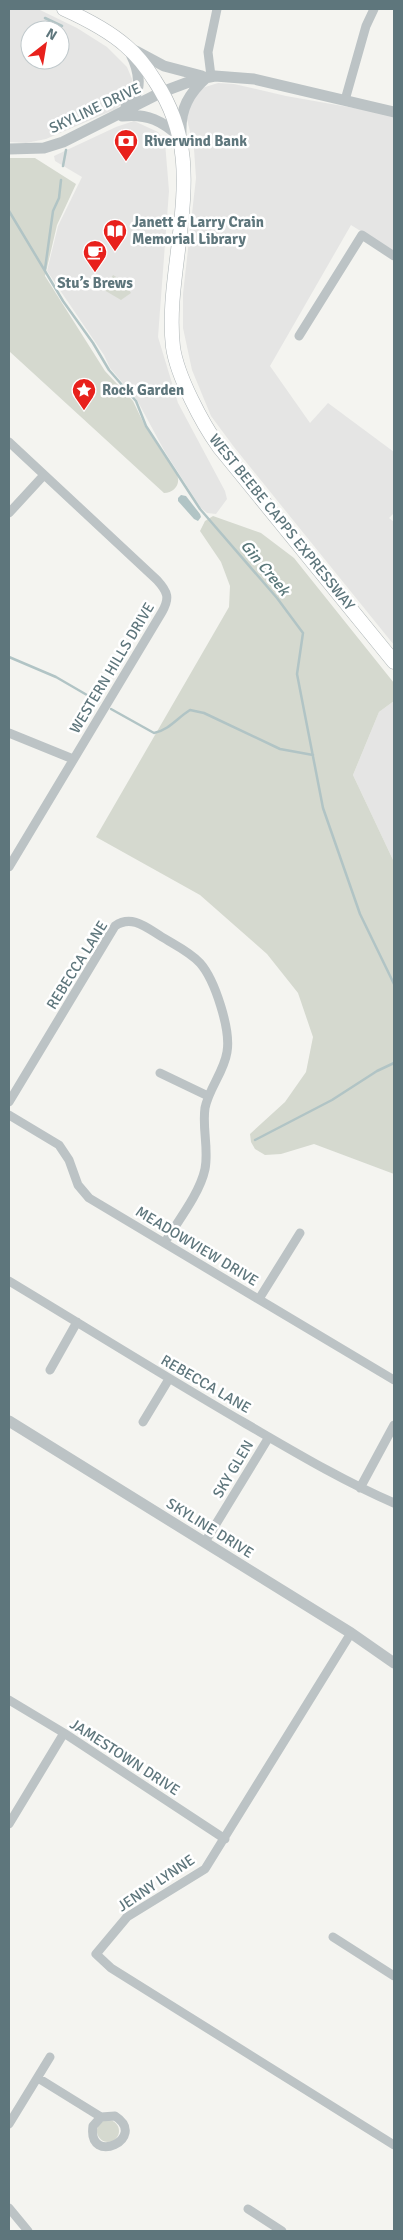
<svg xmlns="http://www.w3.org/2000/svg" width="403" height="2240" font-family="Signika,sans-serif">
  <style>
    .built { fill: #e5e5e4; fill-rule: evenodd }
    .green { fill: #d5d9cf }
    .water { fill: #b1c4c5 }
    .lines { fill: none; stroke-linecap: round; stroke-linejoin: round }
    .stream { stroke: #b1c4c5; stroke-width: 2.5 }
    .primary-casing { stroke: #aeb5b7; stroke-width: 15 }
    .minor { stroke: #bcc3c5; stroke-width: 9 }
    .tertiary { stroke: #bcc3c5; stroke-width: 11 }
    .primary { stroke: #fff; stroke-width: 14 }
    .labels { text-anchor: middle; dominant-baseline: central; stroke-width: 5; stroke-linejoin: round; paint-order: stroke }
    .street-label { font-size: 15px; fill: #5e767c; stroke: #fff }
    .poi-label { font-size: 15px; font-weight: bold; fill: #5e767c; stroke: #fff; text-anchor: start }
    .water-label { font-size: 16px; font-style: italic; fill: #597779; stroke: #fff }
  </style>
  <rect width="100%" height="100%" fill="#f4f4f0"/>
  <!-- built -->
  <path class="built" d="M9,9H38L77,28L107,47L127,67L132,79L131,92L125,102L116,109L46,139L26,143L9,142ZM30,30H60V60H30Z
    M218,83L234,84L286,96L394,115V252L351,225L270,366L310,423L328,403L394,452V513L389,518L394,522V645L234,447L211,416L192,370L183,328V294L196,178L194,149L187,119L190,101L202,88Z
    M134,121L158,132L165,142L169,191L158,337L178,403L225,491L227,499L216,514L207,513L201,508L165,452L137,400L110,368L104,355L47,271L58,226L82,177L55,161L54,156L116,127Z
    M394,701V862L353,775L379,712Z"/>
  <!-- green -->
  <path class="green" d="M9,158H35L76,184L57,225L45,276L105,371L133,401L145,426L177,475C181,484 174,493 164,493L9,351Z
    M113,275L123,281L131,293L121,300L104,290Z
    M213,516L261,533L294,558L394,683V701L379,712L353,775L394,862V1174L314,1144L281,1154L265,1155L255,1149L251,1142L250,1134L285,1102L306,1072L313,1037L298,993L267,954L200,895L96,837L229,607L230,586L221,562L200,531L205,521Z
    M97 2131a11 11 0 1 1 22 0a11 11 0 1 1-22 0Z"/>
  <!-- water -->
  <path class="water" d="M181,495L186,496L200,514L201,517L198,521L194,519L178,501V498Z"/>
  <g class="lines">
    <!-- stream -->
    <path class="stream" d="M45,18L62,26
      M63,166L66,150
      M9,211L63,301L93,343L109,370L136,401L146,426L200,509L277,598L303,633L297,674L323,808L360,914L394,984
      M45,269L53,211L59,198L61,180
      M9,657L56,677L99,702
      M111,709L154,733C169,730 177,718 190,710L204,713L280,749L313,755
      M255,1140L332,1100L377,1071L394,1063"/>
    <!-- primary casing -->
    <g class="primary-casing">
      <path id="primary" d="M64,9C86,19 108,30 126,46C138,56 147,68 155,81C190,134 186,181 179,242C175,277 169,312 173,347C177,376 202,423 219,447L394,662"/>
    </g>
    <!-- minor -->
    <path class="minor" d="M211,76L208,52L217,9
      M345,100L366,26L374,9
      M299,336L362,235L394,256
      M9,442L157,580C168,592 170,598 162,612L9,867
      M9,513L44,475
      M9,733L73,759
      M160,1073L208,1096
      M9,1102L115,926C132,914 147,928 162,937C175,945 190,952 200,963C215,980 231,1030 227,1052C224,1072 209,1088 205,1108C202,1128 209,1149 205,1169C200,1193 178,1221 165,1242
      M9,1115L59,1145L69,1160L78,1185L89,1198L394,1380
      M9,1281C87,1328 164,1376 243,1422C293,1451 341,1480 394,1503
      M259,1299L300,1233
      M50,1370L77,1322
      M143,1422L169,1379
      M360,1488L394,1425
      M205,1542L269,1437
      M351,1633L205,1869L127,1917L96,1954L111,1968L394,2145
      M9,1700L64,1733L225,1839
      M9,1824L64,1733
      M333,1937L394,1976
      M38,2078L101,2117L93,2126C87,2167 149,2138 115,2116L101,2117
      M9,2124L50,2057
      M9,2208L28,2231
      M248,2209L282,2231"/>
    <!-- tertiary -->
    <path class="tertiary" d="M136,51L164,66L202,76
      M126,107C143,93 140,72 131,54
      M122,116C147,113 163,121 181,138
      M181,133C180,109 189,93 207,77
      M9,149L44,148L63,142L162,92L194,80L215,76L254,79L394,112
      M9,1421L351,1633L394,1663"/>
    <!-- primary -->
    <use href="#primary" class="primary"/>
  </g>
  <!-- icons -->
  <defs>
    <g id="bank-pin" transform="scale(1.25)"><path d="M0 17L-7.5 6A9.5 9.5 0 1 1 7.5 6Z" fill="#e8211c" stroke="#fff"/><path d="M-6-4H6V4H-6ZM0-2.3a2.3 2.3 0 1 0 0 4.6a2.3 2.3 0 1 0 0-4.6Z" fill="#fff"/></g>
    <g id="library-pin" transform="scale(1.25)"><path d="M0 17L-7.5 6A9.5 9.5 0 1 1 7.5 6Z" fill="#e8211c" stroke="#fff"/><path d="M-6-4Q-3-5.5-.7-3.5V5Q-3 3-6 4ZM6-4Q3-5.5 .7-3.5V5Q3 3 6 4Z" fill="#fff"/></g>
    <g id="cafe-pin" transform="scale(1.25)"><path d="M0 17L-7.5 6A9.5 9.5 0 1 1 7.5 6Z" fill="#e8211c" stroke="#fff"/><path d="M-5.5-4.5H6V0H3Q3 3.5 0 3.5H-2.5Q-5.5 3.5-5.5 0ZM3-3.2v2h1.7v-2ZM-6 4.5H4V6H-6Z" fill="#fff"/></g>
    <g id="sight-pin" transform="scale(1.25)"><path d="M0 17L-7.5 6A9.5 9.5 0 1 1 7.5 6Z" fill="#e8211c" stroke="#fff"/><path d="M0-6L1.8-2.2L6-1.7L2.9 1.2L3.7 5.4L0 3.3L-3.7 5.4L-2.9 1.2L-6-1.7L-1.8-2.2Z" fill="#fff"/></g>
  </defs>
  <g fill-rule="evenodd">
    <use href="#bank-pin" x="126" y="141"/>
    <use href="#library-pin" x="115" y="231"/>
    <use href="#cafe-pin" x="95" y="252"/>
    <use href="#sight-pin" x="84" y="390"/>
  </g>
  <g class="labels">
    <!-- street labels -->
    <g class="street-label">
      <text transform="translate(95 108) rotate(-25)">SKYLINE DRIVE</text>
      <text transform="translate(282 522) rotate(51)">WEST BEEBE CAPPS EXPRESSWAY</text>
      <text transform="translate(112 668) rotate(-59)">WESTERN HILLS DRIVE</text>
      <text transform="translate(77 965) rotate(-58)">REBECCA LANE</text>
      <text transform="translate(197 1246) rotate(31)">MEADOWVIEW DRIVE</text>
      <text transform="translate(206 1384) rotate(30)">REBECCA LANE</text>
      <text transform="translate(233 1469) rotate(-59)">SKY GLEN</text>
      <text transform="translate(210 1528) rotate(32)">SKYLINE DRIVE</text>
      <text transform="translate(125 1757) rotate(33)">JAMESTOWN DRIVE</text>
      <text transform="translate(156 1883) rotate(-34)">JENNY LYNNE</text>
    </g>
    <!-- poi labels -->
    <g class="poi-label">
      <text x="144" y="141">Riverwind Bank</text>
      <text x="132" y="222">Janett &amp; Larry Crain<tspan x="132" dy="17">Memorial Library</tspan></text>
      <text x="95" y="283" text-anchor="middle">Stu’s Brews</text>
      <text x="102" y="390">Rock Garden</text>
    </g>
    <!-- water labels -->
    <g class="water-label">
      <text transform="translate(265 568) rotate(50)">Gin Creek</text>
    </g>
  </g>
  <!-- border -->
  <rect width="403" height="2240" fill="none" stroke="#5e767c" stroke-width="20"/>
  <!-- north arrow -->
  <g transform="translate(45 45) rotate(31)"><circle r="24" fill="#ffffff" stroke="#bfc8cb"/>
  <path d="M0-4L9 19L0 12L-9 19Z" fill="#e8211c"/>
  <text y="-8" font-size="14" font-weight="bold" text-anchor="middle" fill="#5e767c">N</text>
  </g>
</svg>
